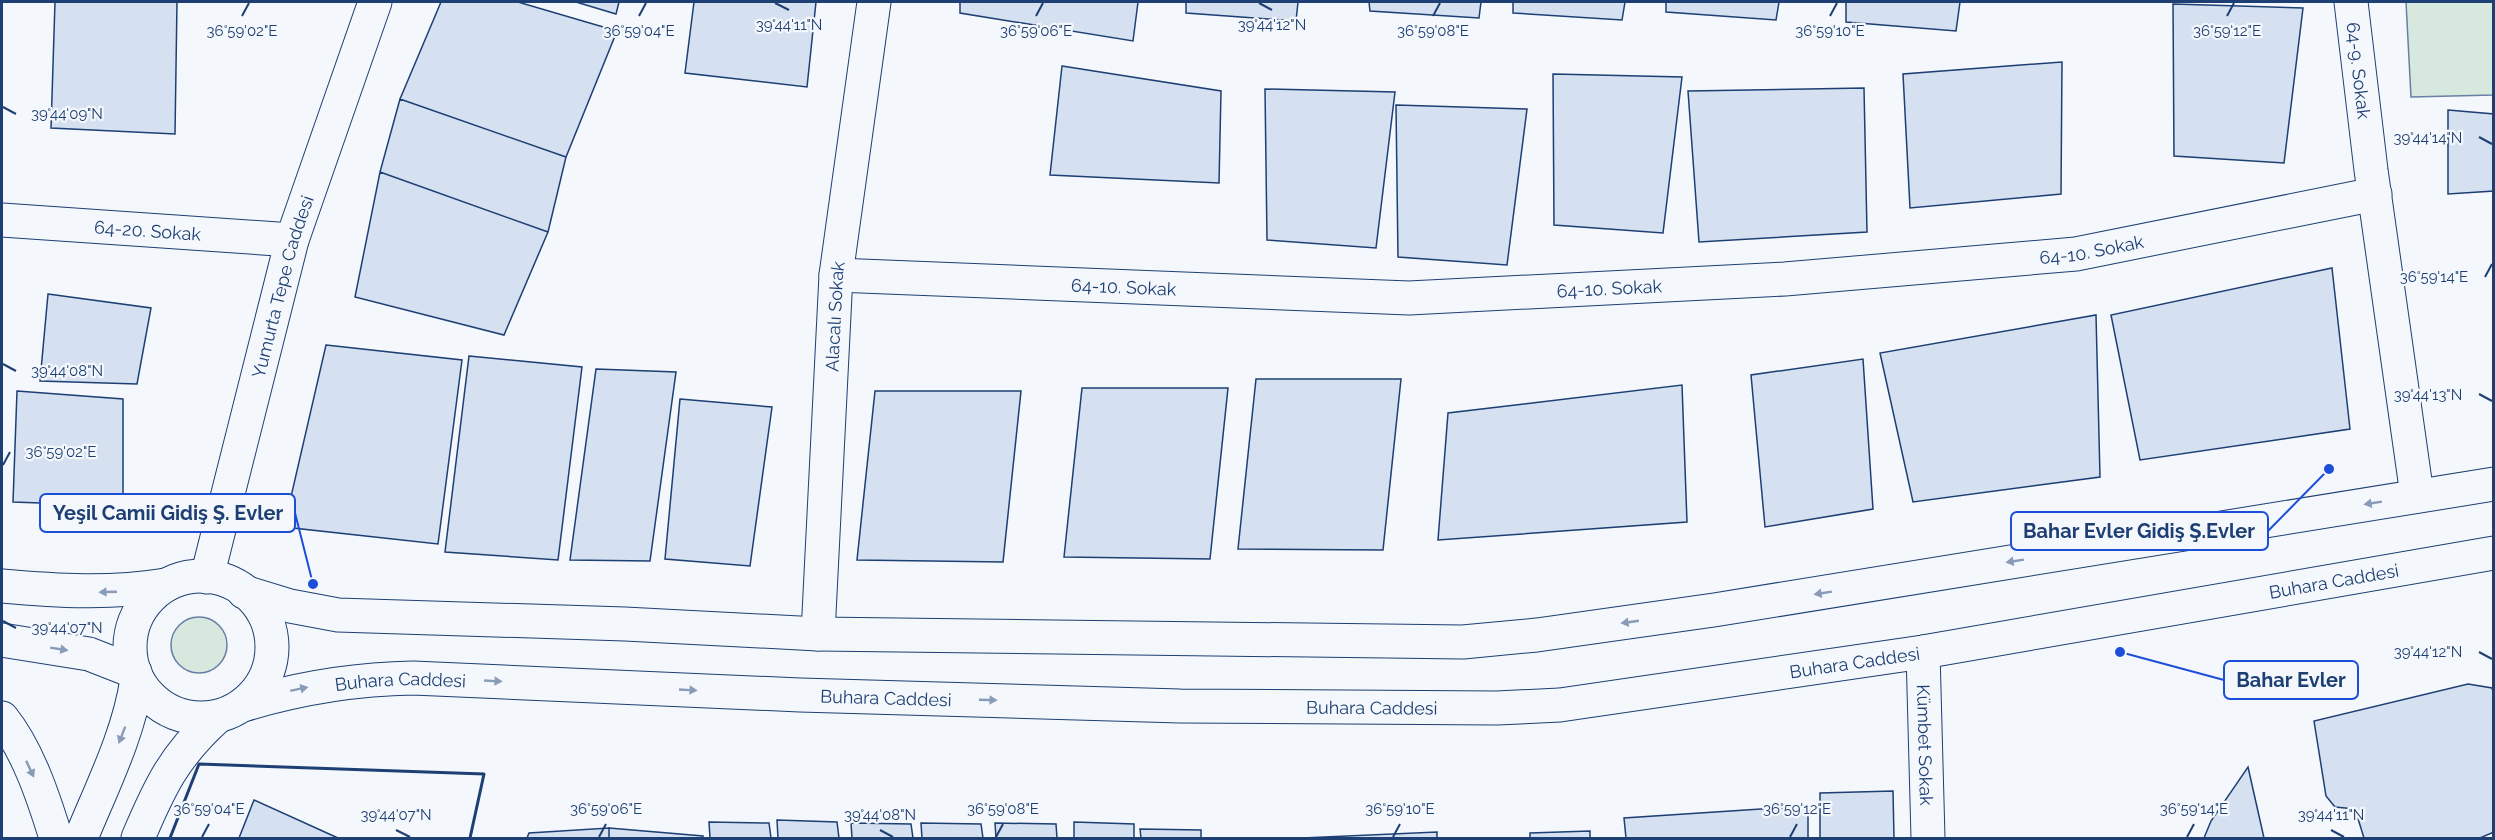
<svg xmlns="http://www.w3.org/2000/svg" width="2495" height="840" font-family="Raleway,sans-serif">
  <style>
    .green { fill: #d7e8df; stroke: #687fa3; stroke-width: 1.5 }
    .building { fill: #d5e0f0; stroke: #1d3f73; stroke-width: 1.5 }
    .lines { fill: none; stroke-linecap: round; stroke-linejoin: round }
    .minor-casing { stroke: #1d3f73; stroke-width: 35 }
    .tertiary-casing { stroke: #1d3f73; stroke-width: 35 }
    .primary-casing { stroke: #1d3f73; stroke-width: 35 }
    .minor { stroke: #f4f7fb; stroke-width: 33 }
    .tertiary { stroke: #f4f7fb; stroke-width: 33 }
    .primary { stroke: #f4f7fb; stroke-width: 33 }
    .wall { stroke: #1d3f73; stroke-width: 3 }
    .oneway { fill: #889bb7 }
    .ticks { fill: none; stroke: #1d3f73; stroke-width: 2 }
    .labels { text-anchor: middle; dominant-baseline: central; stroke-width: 4.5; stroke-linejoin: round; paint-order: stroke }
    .street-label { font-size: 18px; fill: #1d3f73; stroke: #f4f7fb }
    .ticks-label { font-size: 15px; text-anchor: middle; fill: #1d3f73; stroke: #f4f7fb; stroke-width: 4.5; stroke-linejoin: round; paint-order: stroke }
    .leader { fill: none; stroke: #1d4ed8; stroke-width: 2 }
    .callout-dot { fill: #1d4ed8; stroke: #f4f7fb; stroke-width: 2 }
    .callout { fill: #f4f7fb; stroke: #1d4ed8; stroke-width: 2 }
    .callout-label { font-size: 20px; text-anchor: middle; font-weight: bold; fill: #1d3f73 }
  </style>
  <rect width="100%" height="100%" fill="#f4f7fb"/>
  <!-- green -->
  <path class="green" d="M2406,2H2493V95L2411,97Z
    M171 645a28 28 0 1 1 56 0a28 28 0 1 1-56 0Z"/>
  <!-- building -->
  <path class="building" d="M55,2H177L175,134L51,128Z
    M441,2H518L617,31L566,157L400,99Z
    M576,2H619L616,14Z
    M694,2H816L807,87L685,73Z
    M960,2H1138L1133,41L960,13Z
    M1186,2H1298L1296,21L1186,13Z
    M1369,2H1481L1479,18L1370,11Z
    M1513,2H1625L1622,20L1513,13Z
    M1666,2H1779L1776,20L1666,12Z
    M1846,2H1960L1956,31L1846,22Z
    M2173,4L2303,8L2284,163L2174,156Z
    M2062,62L2061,194L1910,208L1903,74Z
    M1062,66L1221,91L1219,183L1050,175Z
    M1553,74L1682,77L1663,233L1554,225Z
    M1864,88L1867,232L1699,242L1688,91Z
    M1265,89L1395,92L1376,248L1267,240Z
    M400,99L566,157L548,232L380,172Z
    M1396,105L1527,109L1507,265L1398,257Z
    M2448,110L2494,114V191L2448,194Z
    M380,172L548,232L504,335L355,297Z
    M2332,268L2350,429L2140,460L2111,315Z
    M48,294L151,308L137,384L40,381Z
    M2096,315L2100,477L1913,502L1880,353Z
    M326,345L462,360L438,544L284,527Z
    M469,356L582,367L558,560L445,552Z
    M1863,359L1873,509L1765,527L1751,375Z
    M596,369L676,372L650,561L570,560Z
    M1256,379H1401L1383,550L1238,549Z
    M1682,385L1687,522L1438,540L1448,413Z
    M1082,388H1228L1210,559L1064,557Z
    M17,391L123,399V506L13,502Z
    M875,391H1021L1003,562L857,560Z
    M680,399L772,407L750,566L665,559Z
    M2468,684L2492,688L2494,694V832L2480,838H2364L2355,809L2335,807L2326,796L2314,721Z
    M2248,767L2264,838H2204L2211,821Z
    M1893,791L1894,838H1820V793Z
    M254,800L338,838H239Z
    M1808,806V838H1626L1624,818Z
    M777,820L837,822L839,838H778Z
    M709,822L769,823L771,838H710Z
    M1074,822L1134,824V838H1074Z
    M851,823L911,824L913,838H852Z
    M921,823L981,824L983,838H922Z
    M995,823L1056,824L1057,838H996Z
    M609,828V838H527L529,833Z
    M609,828L703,836V838H609Z
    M1140,829L1201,830V838H1141Z
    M1590,831V838H1530V833Z
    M1437,832V838H1302Z"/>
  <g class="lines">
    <!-- minor casing -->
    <g class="minor-casing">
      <g id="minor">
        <path id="s1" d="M2351,2L2371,170L2417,495"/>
        <path id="s2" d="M2,220L292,240"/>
        <path id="s3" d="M836,275L1409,298L1785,279L2076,254L2375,194"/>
        <path id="s4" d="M207,577L292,240L375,2"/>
        <path id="s5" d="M818,634L836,275L874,2"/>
        <path id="s6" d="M1923,652L1928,838"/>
      </g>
    </g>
    <!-- tertiary casing -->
    <g class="tertiary-casing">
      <path id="tertiary" d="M2,718C28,750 44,799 56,838
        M81,838C102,787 129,734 137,679
        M138,838C160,786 174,756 217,717"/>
    </g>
    <!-- primary casing -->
    <g class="primary-casing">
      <g id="primary">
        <circle cx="201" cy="647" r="71"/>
        <path d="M2,586C58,591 110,594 166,585"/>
        <path d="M244,592L290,606L338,615L625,624L818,634L1463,642L1537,635L1714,610L2494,484"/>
        <path d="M2,640L89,654L135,672"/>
        <path id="s7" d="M243,705C299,688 354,679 413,678L800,695L1180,706L1497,708L1560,705L1923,652L2494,553"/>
      </g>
    </g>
    <!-- minor -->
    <use href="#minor" class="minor"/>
    <!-- tertiary -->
    <use href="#tertiary" class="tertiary"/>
    <!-- primary -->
    <use href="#primary" class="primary"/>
    <!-- wall -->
    <path class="wall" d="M170,838L199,764L484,774L470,838"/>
  </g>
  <!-- one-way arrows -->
  <defs><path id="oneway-solid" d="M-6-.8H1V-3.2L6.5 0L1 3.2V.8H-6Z" transform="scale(1.5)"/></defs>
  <g class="oneway">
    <use href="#oneway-solid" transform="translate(2373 503) rotate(171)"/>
    <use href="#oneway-solid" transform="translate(2015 561) rotate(171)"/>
    <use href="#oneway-solid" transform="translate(108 592) rotate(178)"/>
    <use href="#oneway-solid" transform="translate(1823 593) rotate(171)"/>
    <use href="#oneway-solid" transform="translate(1630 622) rotate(172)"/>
    <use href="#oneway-solid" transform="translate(59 649) rotate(9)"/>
    <use href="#oneway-solid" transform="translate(493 681) rotate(3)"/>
    <use href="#oneway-solid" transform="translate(299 689) rotate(-12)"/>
    <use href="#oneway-solid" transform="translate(688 690) rotate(3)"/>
    <use href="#oneway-solid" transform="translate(988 700) rotate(2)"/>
    <use href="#oneway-solid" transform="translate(122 735) rotate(111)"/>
    <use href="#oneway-solid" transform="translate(30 769) rotate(65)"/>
  </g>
  <!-- ticks -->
  <path class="ticks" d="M775,3L789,10M1259,3L1272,10M242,16L249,3M639,16L646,3M1036,16L1043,3M1433,16L1440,3M1830,16L1837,3M2227,16L2234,3M3,107L16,114M2479,137L2492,144M2485,277L2492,264M3,364L16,371M2479,394L2492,401M3,465L10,452M3,621L16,628M2479,652L2492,659M396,830L410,837M880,830L893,837M2331,830L2344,837M202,837L209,824M599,837L606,824M996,837L1003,824M1393,837L1400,824M1790,837L1797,824M2187,837L2194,824"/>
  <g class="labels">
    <!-- street labels -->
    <g class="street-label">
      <text stroke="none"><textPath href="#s1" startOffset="69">64-9. Sokak</textPath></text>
      <text stroke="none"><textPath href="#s2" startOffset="146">64-20. Sokak</textPath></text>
      <text stroke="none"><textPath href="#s3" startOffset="1258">64-10. Sokak</textPath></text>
      <text stroke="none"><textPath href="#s4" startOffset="300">Yumurta Tepe Caddesi</textPath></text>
      <text stroke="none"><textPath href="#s3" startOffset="288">64-10. Sokak</textPath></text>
      <text stroke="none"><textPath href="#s3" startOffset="774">64-10. Sokak</textPath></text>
      <text stroke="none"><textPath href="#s5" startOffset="318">Alacalı Sokak</textPath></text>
      <text stroke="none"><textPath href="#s7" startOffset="2104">Buhara Caddesi</textPath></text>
      <text stroke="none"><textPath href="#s7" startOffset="1618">Buhara Caddesi</textPath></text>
      <text stroke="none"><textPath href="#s7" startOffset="160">Buhara Caddesi</textPath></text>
      <text stroke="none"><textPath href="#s7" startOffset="646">Buhara Caddesi</textPath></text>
      <text stroke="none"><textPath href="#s7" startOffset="1132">Buhara Caddesi</textPath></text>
      <text stroke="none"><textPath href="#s6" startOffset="93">Kümbet Sokak</textPath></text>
    </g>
  </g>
  <g class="ticks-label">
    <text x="789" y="30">39°44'11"N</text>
    <text x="1272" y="30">39°44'12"N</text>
    <text x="242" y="36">36°59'02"E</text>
    <text x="1036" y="36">36°59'06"E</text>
    <text x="1830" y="36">36°59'10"E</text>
    <text x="2227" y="36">36°59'12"E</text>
    <text x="639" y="36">36°59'04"E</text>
    <text x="1433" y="36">36°59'08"E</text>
    <text x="67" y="119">39°44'09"N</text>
    <text x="2428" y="143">39°44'14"N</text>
    <text x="2434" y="282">36°59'14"E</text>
    <text x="67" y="376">39°44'08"N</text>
    <text x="2428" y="400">39°44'13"N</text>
    <text x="61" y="457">36°59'02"E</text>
    <text x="67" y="633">39°44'07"N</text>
    <text x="2428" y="657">39°44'12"N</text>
    <text x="209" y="814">36°59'04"E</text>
    <text x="606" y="814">36°59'06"E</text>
    <text x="1003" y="814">36°59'08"E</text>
    <text x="1400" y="814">36°59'10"E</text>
    <text x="1797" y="814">36°59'12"E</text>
    <text x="2194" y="814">36°59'14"E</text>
    <text x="396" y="820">39°44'07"N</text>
    <text x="880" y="820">39°44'08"N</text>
    <text x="2331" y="820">39°44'11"N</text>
  </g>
  <!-- callouts -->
  <path class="leader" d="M313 584L295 513M2329 469L2268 531M2120 652L2224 680"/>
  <g class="callout-dot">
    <circle cx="313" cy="584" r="6"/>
    <circle cx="2329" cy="469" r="6"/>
    <circle cx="2120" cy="652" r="6"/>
  </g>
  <g class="callout">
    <rect x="40" y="494" width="255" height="38" rx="6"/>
    <rect x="2011" y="512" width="257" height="38" rx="6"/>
    <rect x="2224" y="661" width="134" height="38" rx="6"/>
  </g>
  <g class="callout-label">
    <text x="168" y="520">Yeşil Camii Gidiş Ş. Evler</text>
    <text x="2139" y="538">Bahar Evler Gidiş Ş.Evler</text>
    <text x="2291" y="687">Bahar Evler</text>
  </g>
  <!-- border -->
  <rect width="2495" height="840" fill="none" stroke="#1d3f73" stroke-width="6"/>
</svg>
